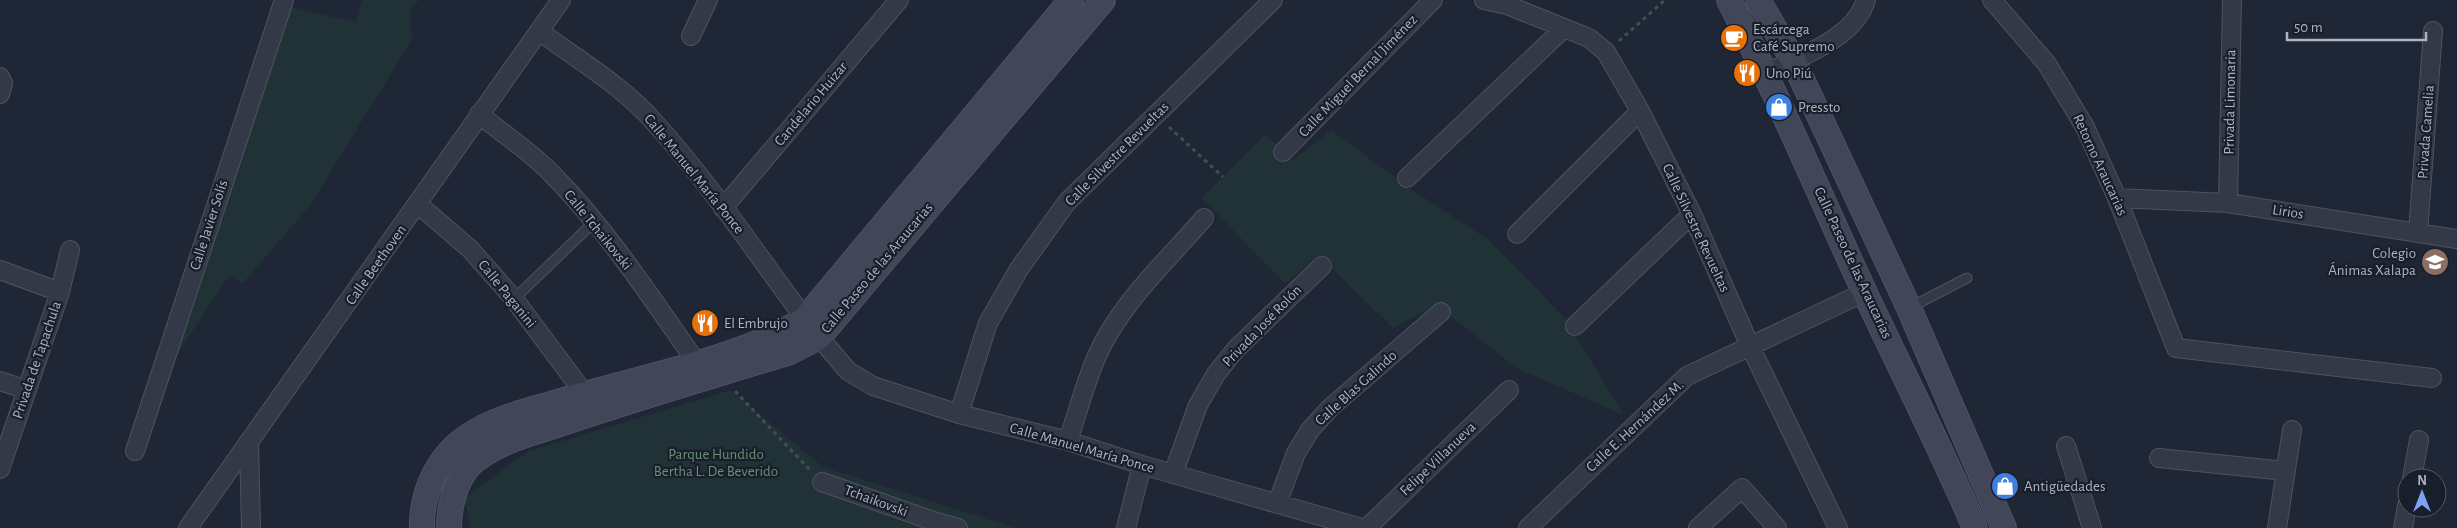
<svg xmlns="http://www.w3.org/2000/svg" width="2457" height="528" font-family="'Alegreya Sans',sans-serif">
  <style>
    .green { fill: #213236 }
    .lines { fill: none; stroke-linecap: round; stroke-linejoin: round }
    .service-casing { stroke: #4d5361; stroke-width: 11 }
    .minor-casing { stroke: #4d5361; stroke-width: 20 }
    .secondary-casing { stroke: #4d5361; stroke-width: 26 }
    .path { stroke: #3f4f54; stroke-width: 3; stroke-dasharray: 4 4; stroke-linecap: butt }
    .service { stroke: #333946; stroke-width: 9 }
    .minor { stroke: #333946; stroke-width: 18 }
    .secondary { stroke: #414759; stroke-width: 24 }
    .labels { text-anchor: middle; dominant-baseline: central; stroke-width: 4.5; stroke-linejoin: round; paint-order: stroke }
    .poi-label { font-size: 15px; fill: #acb3c3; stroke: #181e2a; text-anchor: start }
    .street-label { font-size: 15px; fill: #acb3c3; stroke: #181e2a }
    .park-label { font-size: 15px; fill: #659274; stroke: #181e2a }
  </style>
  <rect width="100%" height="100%" fill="#1f2635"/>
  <!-- green -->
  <path class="green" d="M362,0H419L410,10L412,39L311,204L243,283L229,276L169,367L288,7L356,22Z
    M1331,130L1408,187L1489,240L1564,317L1624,415L1516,368L1437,305L1393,328L1319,256L1285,284L1202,198L1266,134L1292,161Z
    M731,390L823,467L1016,528H471L464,498L529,451Z"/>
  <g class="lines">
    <!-- service casing -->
    <g class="service-casing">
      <path id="service" d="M514,299L594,222
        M1909,308L1967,278"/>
    </g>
    <!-- minor casing -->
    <g class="minor-casing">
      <path id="minor" d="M1484,0L1507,5L1589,38L1606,52L1640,111L1692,214L1750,346L1838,528
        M1992,0L2047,64L2085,127L2117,198L2176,348L2432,378
        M539,31C578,60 623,86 655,123C710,184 756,253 805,319
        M691,36L708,0
        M1767,73C1801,56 1854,39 1866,0
        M0,77L3,83L0,94
        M479,114C503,134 531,152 553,175C608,231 652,299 697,363
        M1283,152L1433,0
        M1407,178L1564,28
        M2117,198L2228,203L2457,239
        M2228,203L2232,0
        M419,205L470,249L514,299L584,393
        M723,208L899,0
        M2418,232L2433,31
        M1517,234L1640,111
        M0,270L60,292
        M1575,326L1692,214
        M819,337L848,371L873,386L959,414L1068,441L1142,465L1362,528
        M0,381L27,390
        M959,414L988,323L1019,269L1067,202L1273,0
        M1068,441C1077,414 1085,384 1096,358C1119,304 1167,261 1204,218
        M249,443L251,528
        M2066,446L2092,528
        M135,451L284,0
        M2159,458L2286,471
        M0,469L60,292L70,250
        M1173,474L1198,405L1216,374L1236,349L1322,266
        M2412,478L2419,440
        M822,482L936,522L958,528
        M1277,504L1296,453L1310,430L1330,408L1441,312
        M188,528L561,0
        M1126,528L1142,465
        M1367,528L1509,390
        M1528,528L1687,376L1865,292
        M1698,528L1742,488L1777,528
        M2277,528L2292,430
        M2403,528L2407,506"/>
    </g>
    <!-- secondary casing -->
    <g class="secondary-casing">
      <path id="secondary" d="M1729,0C1778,95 1819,194 1864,291C1901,370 1941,448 1975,528
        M1758,0L1793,60L1909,308L2004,528
        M422,528C421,492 439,454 470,435C494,419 523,412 551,404C632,378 733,363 805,319L1071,0
        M449,528C449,506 456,477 473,462C500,440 534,433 566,422C640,397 716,375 790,352L819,337L1103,0"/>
    </g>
    <!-- path -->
    <path class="path" d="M1619,41L1665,0
      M1169,127L1223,177
      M735,391L810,470"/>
    <!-- service -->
    <use href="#service" class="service"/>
    <!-- minor -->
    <use href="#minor" class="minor"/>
    <!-- secondary -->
    <use href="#secondary" class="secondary"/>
  </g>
  <!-- icons -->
  <defs>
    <g id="cafe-disc" transform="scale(1.4375)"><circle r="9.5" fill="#e8710a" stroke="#181e2a"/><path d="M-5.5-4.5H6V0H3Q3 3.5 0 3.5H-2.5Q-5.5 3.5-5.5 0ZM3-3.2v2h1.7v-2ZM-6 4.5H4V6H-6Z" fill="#fff"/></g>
    <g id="restaurant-disc" transform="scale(1.4375)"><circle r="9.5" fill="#e8710a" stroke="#181e2a"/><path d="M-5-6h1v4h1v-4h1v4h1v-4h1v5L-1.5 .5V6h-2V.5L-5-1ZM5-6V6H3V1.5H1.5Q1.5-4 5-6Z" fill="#fff"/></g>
    <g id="shop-disc" transform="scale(1.4375)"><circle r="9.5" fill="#3f7fe0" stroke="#181e2a"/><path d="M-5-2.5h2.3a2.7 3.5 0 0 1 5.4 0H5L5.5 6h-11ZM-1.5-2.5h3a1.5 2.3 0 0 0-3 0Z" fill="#fff"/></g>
    <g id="school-disc" transform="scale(1.4375)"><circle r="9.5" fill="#8d6e63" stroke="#181e2a"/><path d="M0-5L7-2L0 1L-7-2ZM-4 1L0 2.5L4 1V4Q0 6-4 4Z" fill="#fff"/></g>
  </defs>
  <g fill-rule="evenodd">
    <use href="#cafe-disc" x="1734" y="38"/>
    <use href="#restaurant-disc" x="1747" y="73"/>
    <use href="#shop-disc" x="1779" y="107"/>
    <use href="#school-disc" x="2435" y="262"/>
    <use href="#restaurant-disc" x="705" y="323"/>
    <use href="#shop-disc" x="2005" y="486"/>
  </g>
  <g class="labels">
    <!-- poi labels -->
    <g class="poi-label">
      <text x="1753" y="29">Escárcega<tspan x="1753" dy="17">Café Supremo</tspan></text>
      <text x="1766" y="73">Uno Piú</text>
      <text x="1798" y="107">Pressto</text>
      <text x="2416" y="253" text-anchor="end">Colegio<tspan x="2416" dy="17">Ánimas Xalapa</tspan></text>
      <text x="724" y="323">El Embrujo</text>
      <text x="2024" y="486">Antigüedades</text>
    </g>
    <!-- street labels -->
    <g class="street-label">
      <text transform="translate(1358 76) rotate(-46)">Calle Miguel Bernal Jiménez</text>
      <text transform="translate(2230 102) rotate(-89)">Privada Limonaria</text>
      <text transform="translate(811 104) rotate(-50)">Candelario Huizar</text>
      <text transform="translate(2426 132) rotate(-86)">Privada Camelia</text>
      <text transform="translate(1117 154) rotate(-45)">Calle Silvestre Revueltas</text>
      <text transform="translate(2100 165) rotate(65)">Retorno Araucarias</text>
      <text transform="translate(694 174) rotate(51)">Calle Manuel María Ponce</text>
      <text transform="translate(2288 212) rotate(9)">Lirios</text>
      <text transform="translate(209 225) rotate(-72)">Calle Javier Solís</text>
      <text transform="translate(1696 228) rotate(65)">Calle Silvestre Revueltas</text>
      <text transform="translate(598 230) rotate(51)">Calle Tchaikovski</text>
      <text transform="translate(1853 263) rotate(65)">Calle Paseo de las Araucarias</text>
      <text transform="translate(376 265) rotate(-55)">Calle Beethoven</text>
      <text transform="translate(877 268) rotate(-50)">Calle Paseo de las Araucarias</text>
      <text transform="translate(507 294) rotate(51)">Calle Paganini</text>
      <text transform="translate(1262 326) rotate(-46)">Privada José Rolón</text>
      <text transform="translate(37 360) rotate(-71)">Privada de Tapachula</text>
      <text transform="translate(1356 388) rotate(-42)">Calle Blas Galindo</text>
      <text transform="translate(1635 426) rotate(-43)">Calle E. Hernández M.</text>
      <text transform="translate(1082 448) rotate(16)">Calle Manuel María Ponce</text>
      <text transform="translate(1438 459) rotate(-44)">Felipe Villanueva</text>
      <text transform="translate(876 501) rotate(20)">Tchaikovski</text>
    </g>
    <!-- park labels -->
    <g class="park-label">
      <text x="716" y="454">Parque Hundido<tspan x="716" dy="17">Bertha L. De Beverido</tspan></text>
    </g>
  </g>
  <!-- north arrow -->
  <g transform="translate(2422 493)"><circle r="24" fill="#181e2a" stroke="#535a67"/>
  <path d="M0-4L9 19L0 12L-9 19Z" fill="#7fa1f5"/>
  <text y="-8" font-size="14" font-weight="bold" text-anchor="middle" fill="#acb3c3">N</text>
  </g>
  <!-- scale -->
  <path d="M2287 32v8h139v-8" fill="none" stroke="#acb3c3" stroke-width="2.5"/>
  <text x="2294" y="32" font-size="15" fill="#acb3c3" stroke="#181e2a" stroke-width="4" paint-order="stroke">50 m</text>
</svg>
